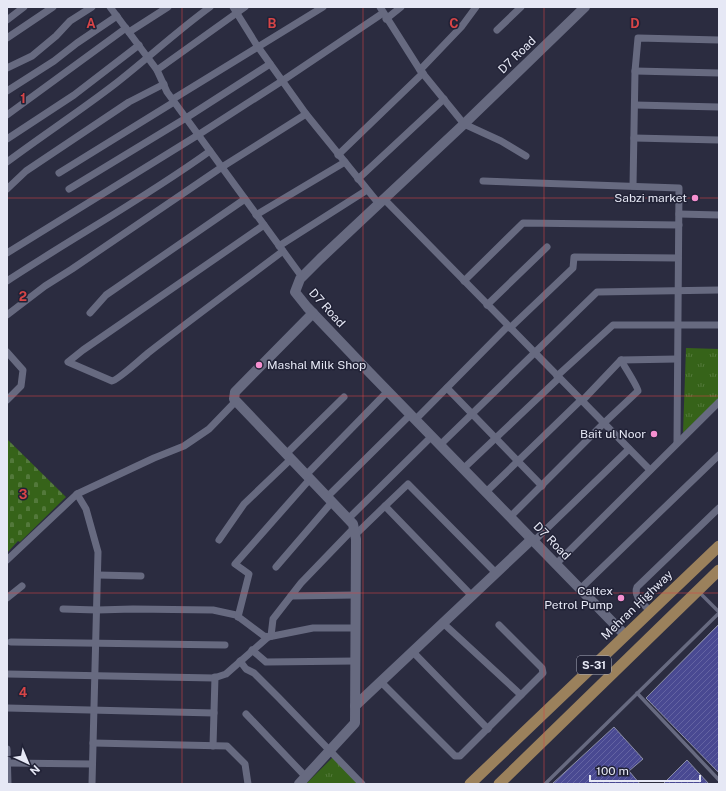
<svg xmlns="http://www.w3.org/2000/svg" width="726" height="791" viewBox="0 0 726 791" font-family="'Public Sans',sans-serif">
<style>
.cemetery{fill:url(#cemetery-stones)}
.park{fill:url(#park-tufts)}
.building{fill:url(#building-hatch);stroke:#8b8ea6}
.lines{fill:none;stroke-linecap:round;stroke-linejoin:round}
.lane{stroke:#676a80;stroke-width:3.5}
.street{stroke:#676a80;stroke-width:7}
.secondary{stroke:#676a80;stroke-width:10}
.primary{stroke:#9b815c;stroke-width:11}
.grid{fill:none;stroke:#d84547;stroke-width:1;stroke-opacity:0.55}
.poi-dot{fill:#f690d0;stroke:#212236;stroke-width:1.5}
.labels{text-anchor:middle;stroke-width:3;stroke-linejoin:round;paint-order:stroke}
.shield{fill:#212236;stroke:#abadbc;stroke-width:1}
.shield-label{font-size:11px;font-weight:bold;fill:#e6e8f5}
.street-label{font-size:12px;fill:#e6e8f5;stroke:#212236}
.poi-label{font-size:12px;fill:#e6e8f5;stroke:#212236;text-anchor:end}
.grid-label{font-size:13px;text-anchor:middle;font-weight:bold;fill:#d84547;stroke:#212236;stroke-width:3;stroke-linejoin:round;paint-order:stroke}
</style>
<defs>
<pattern id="cemetery-stones" width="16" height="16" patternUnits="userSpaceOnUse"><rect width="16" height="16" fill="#366319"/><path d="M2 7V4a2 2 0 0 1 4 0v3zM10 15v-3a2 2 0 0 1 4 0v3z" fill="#53793b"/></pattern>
<pattern id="park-tufts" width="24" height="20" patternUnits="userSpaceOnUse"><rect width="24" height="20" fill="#366319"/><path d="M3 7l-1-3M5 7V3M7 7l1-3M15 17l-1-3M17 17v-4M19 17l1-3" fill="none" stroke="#53793b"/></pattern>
<pattern id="building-hatch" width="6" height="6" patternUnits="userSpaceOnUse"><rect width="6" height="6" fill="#494992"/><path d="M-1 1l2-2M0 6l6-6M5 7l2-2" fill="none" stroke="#6363a2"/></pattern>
</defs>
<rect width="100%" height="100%" fill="#2b2c40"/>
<polygon class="cemetery" points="7,439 66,497 20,542 18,541 7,553"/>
<g class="park">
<polygon points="686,348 719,349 719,398 683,433"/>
<polygon points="333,757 360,784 306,784"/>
</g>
<g class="building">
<polygon points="719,624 719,773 646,698"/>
<polygon points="614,727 643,759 629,771 640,784 552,784"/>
<polygon points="687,760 709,784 663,784"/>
</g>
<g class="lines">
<g class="lane">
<polyline points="698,591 719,612"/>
<polyline points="637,693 719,780"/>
<polyline points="545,784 719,613"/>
</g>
<g class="street">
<polyline points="110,7 157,70 167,92 302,277"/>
<polyline points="233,7 256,44 306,114 379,204"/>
<polyline points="380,7 420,70 464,124 501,141 526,156"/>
<polyline points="386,19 401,7"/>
<polyline points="7,20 24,7"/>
<polyline points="497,30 521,7"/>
<polyline points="129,32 168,7"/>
<polyline points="7,38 53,7"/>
<polyline points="7,68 32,56 56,36 70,21 92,7"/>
<polyline points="157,70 245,7"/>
<polyline points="420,70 462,26 476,7"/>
<polyline points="635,71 719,73"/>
<polyline points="7,91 54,61 77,43 117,16"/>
<polyline points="173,99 323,7"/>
<polyline points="635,105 719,107"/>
<polyline points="7,115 126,28"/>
<polyline points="634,138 719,140"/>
<polyline points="7,139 74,95 139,45"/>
<polyline points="338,155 423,73"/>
<path d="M 7,162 C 43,135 80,111 115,84 C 147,59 177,31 210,7"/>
<polyline points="59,173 174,102"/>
<polyline points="358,179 444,99"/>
<polyline points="483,181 679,188 677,443"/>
<polyline points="633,186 635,71 638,38 719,40"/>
<polyline points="7,189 26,171 129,102 164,84"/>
<polyline points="69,189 186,118 270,64"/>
<polyline points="384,199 650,470"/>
<polyline points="679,214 719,215"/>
<polyline points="256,215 345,162"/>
<path d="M 264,225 L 83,350 L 68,362 L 112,381 C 117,381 142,358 148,353 C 193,318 238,285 283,251"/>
<polyline points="279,246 367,190"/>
<polyline points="7,253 198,135 282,81 383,13"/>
<path d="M 7,281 C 74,237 145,198 210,151"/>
<polyline points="464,281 523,223 679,225"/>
<polyline points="487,305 547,247"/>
<polyline points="90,313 106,295 245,199"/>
<polyline points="7,315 45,286 72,269 222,167 306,114"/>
<polyline points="510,328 573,268 574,257 678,258"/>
<polyline points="7,352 23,370 21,386 7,400"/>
<polyline points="557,376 613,325 719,325"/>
<polyline points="447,388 542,486"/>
<polyline points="582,401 621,360 677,359"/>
<polyline points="415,420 508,326"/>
<polyline points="440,445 597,292 719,290"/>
<polyline points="286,454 344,397"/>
<polyline points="463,469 559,378"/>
<polyline points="306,475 388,391"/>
<polyline points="486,492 581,400"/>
<polyline points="77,494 86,509 98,552 92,784"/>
<polyline points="327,497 410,415"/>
<polyline points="385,506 408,484 496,573"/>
<path d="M 510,517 L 604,423 L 638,391 C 638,387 624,366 621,360"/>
<polyline points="348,519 431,437"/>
<polyline points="355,535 385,506 472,596"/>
<polyline points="219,540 244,504 291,459"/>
<polyline points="534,541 629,449"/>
<polyline points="7,560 77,494 154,458 184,446 209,429 236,401"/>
<polyline points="556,564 719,402"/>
<polyline points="276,567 332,502"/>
<polyline points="98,575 141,576"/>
<polyline points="580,589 719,455"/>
<polyline points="291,596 355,595"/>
<polyline points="7,598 22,586"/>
<polyline points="63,609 97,610 133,609 213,610 236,615 264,636 268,637 313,628 355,628"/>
<path d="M 650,611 C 644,604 633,597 637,587 L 719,508"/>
<polyline points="238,617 249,574 235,564 310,479"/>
<polyline points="443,623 521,695"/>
<polyline points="271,636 273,619 301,583 354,528"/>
<polyline points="11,642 225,645"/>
<polyline points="252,650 266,662 355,661"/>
<polyline points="413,652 488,729"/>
<polyline points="240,661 246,669 254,673 279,698 362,784"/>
<polyline points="7,674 214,678 226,674 268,637"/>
<polyline points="381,682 455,756 460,756 543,673 542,668 499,625"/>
<polyline points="7,708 214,713"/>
<polyline points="246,714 306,777"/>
<polyline points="93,743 227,746 245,764 248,784"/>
<polyline points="213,746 215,677"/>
<polyline points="7,749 8,784"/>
<polyline points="7,763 92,764"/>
</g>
<g class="secondary">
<polyline points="585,7 464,124 320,259 300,279 295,292 307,307 369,372 625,635"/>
<polyline points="355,706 532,539"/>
<polyline points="299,784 355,723 356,539 353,524 234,399 235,392 313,313"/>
</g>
<g class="primary">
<polyline points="470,784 719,546"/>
<polyline points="499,784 719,570"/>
</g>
</g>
<path class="grid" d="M 182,7 L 182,784M 363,7 L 363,784M 544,7 L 544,784M 7,198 L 719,198M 7,396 L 719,396M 7,593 L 719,593"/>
<g class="poi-dot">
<circle cx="695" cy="198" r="4"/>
<circle cx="259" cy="365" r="4"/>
<circle cx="654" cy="434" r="4"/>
<circle cx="621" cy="598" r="4"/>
</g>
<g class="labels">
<rect class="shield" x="577" y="656" width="34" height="18" rx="3"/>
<g class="shield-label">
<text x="594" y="669">S-31</text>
</g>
<g class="street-label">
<text transform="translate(517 55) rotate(-44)" y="4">D7 Road</text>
<text transform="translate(327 308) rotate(48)" y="4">D7 Road</text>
<text transform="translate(552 541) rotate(46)" y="4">D7 Road</text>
<text transform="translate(637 605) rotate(-44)" y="4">Mehran Highway</text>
</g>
<g class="poi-label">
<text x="687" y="202">Sabzi market</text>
<text x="267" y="369" text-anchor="start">Mashal Milk Shop</text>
<text x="646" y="438">Bait ul Noor</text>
<text x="613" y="595">Caltex<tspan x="613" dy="14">Petrol Pump</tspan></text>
</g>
</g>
<g class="grid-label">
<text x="91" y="28">A</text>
<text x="272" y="28">B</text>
<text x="454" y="28">C</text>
<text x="635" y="28">D</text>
<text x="23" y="103">1</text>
<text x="23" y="301">2</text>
<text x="23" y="499">3</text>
<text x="23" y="697">4</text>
</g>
<rect width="726" height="791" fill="none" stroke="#e6e8f5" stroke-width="16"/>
<g transform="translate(28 763) rotate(136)" stroke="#212236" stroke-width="3" paint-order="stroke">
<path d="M0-3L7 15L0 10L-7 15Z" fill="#e6e8f5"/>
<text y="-6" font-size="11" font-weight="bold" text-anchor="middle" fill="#e6e8f5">N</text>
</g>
<path d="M590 775v6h110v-6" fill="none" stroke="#e6e8f5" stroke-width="2"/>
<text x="596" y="775" font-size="12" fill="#e6e8f5" stroke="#212236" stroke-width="3" paint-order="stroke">100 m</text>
</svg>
